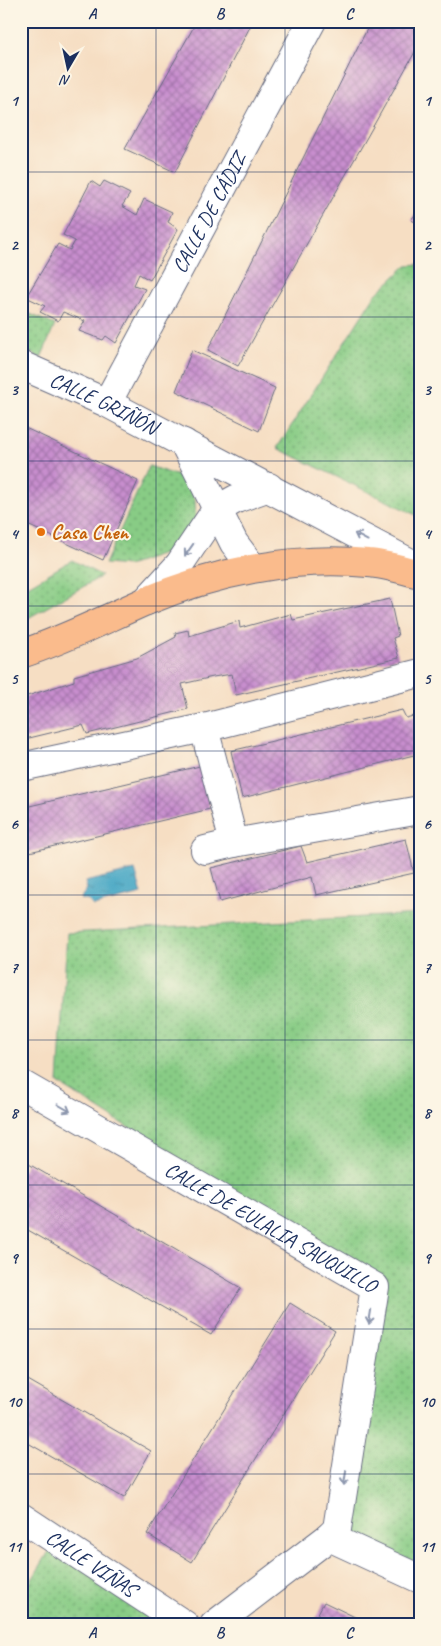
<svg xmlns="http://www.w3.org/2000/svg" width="441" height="1646" viewBox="0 0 441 1646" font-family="Caveat,sans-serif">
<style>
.green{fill:url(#green-dots);stroke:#527e72}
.water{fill:url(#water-ripples);stroke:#306b92}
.building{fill:url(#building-cross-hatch)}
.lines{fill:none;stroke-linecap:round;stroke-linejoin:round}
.minor-casing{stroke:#686c81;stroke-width:30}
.major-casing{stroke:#686c81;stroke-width:30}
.minor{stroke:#fff;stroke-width:28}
.major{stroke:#fabb8c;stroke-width:28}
.oneway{stroke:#8d97ae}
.grid{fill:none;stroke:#1b2f5e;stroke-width:1;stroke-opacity:0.55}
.food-dot{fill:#e8710a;stroke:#fcf5e5;stroke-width:2}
.labels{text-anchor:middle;stroke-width:4;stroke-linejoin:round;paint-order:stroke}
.street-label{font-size:21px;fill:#1b2f5e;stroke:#fcf5e5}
.food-label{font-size:21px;font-weight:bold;fill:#c56008;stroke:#fcf5e5;text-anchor:start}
.neatline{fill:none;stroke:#1b2f5e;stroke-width:2}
.grid-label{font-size:16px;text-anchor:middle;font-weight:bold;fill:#1b2f5e}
</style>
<defs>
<pattern id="green-dots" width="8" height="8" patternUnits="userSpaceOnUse" patternTransform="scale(1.25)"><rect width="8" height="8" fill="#88cc85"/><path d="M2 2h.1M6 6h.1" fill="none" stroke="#6ea670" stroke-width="1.8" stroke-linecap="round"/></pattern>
<pattern id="water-ripples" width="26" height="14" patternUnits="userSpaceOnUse" patternTransform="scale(1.25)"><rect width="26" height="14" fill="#46a7c5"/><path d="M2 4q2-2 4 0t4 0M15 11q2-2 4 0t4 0" fill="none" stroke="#3a88a3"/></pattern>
<pattern id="building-cross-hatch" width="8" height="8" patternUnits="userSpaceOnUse" patternTransform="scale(1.25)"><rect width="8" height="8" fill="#c88ece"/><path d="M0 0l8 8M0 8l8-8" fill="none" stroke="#a274aa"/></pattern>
</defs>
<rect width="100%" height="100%" fill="#fcf5e5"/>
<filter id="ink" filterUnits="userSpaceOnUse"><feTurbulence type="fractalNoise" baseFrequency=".02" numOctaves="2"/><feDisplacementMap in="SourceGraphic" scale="10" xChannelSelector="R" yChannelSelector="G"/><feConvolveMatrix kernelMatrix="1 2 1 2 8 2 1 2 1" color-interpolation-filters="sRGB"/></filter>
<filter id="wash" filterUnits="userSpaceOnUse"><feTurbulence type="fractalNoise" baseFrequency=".0096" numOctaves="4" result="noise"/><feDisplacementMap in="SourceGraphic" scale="20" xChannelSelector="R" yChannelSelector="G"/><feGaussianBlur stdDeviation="1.12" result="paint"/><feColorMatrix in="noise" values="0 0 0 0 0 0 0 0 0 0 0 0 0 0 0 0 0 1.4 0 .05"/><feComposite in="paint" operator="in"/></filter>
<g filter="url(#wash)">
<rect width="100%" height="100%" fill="#f6dec3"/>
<g class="green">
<polygon points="420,264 420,517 277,448 375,295 407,265"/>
<polygon points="21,310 55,325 41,358 21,349"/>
<polygon points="149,466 184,478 195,500 196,521 175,550 128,566 105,564"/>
<polygon points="72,560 102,576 21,622 21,590"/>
<polygon points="420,914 420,1565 345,1536 386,1291 58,1083 67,933"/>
<polygon points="51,1548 178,1625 21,1625 21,1598"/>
</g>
<polygon class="water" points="135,870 142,894 93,906 89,901 80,899 87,889 85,882"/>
<g id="blocks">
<g class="building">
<polygon points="197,21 253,21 175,172 125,149"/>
<polygon points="371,21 405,21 420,28 420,43 238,366 208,350"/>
<polygon points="91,181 100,187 104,181 130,194 122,206 137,215 144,199 172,212 168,222 178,229 150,280 139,274 134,285 145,289 116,343 106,336 103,340 79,331 85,321 63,312 58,321 40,312 45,306 26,297 58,244 70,250 75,241 63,235"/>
<polygon points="420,208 420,224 411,220"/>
<polygon points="192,350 275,388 259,431 176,391"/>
<polygon points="21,426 138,481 103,560 21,522"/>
<polygon points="390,599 398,636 393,638 399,658 236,695 232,674 213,677 182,684 188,709 87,734 83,725 21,740 21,698 74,681 74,676 137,658 176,637 175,633 188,630 189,636 239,621 240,628 291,614 293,620"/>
<polygon points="402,710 406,718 420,714 420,762 416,763 414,755 242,798 231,751"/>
<polygon points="200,766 210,809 21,854 21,808"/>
<polygon points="406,839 414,873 316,895 312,877 220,902 211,868 301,846 307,862"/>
<polygon points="27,1163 241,1288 211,1335 21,1226 21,1170 23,1171"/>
<polygon points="290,1303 335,1331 192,1562 147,1534"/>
<polygon points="21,1376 151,1451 124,1498 21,1439"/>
<polygon points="324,1602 359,1619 356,1625 312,1625"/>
</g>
</g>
</g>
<g filter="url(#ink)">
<use href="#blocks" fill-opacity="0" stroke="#686c81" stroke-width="1"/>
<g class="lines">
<defs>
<g id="minor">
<path id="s1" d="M 21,365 L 107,403 L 420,568"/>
<path id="s2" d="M 107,403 L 312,21"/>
<polyline points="184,443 234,543 253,568"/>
<polyline points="146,601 179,565 216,510 236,499 269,487"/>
<polyline points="204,728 234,843"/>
<polyline points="21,767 204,728 420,673"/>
<polyline points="205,850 234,843 420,810"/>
<path id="s3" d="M 21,1084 L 375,1287 L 337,1529 L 329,1537"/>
<path id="s4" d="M 21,1517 L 185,1625"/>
<polyline points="214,1625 329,1537 420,1579"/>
</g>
<path id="major" d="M 21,654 C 64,640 103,620 144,602 C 214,572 292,556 368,563 C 385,564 403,570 420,574"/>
</defs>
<use href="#minor" class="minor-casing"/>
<use href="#major" class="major-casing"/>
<use href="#minor" class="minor"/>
<use href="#major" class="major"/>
</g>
<defs><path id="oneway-shaft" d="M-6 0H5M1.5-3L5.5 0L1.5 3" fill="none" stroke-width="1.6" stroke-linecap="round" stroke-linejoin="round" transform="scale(1.25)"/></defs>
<g class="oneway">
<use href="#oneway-shaft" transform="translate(361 537) rotate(-152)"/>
<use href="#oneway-shaft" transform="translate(189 550) rotate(125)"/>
<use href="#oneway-shaft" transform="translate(64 1108) rotate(30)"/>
<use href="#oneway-shaft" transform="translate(370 1317) rotate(99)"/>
<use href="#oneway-shaft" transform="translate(345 1478) rotate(99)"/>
</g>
</g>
<path class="grid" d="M 156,21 L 156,1625M 285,21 L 285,1625M 21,172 L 420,172M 21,317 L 420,317M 21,461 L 420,461M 21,606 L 420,606M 21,751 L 420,751M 21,895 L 420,895M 21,1040 L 420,1040M 21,1185 L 420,1185M 21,1329 L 420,1329M 21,1474 L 420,1474"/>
<circle class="food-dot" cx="41" cy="532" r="5"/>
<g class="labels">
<g class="street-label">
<text dy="7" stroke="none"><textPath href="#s2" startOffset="216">CALLE DE CÁDIZ</textPath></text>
<text dy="7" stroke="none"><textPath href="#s1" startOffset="91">CALLE GRIÑÓN</textPath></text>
<text dy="7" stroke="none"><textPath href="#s3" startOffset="288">CALLE DE EULALIA SAUQUILLO</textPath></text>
<text dy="7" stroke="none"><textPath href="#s4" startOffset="84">CALLE VIÑAS</textPath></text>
</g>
<g class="food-label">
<text x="51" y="539">Casa Chen</text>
</g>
</g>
<rect width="441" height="1646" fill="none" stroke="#fcf5e5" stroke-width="55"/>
<g transform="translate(68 68) rotate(189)" stroke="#fcf5e5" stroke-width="4" paint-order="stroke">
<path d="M0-4L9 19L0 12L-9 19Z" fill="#1b2f5e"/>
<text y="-8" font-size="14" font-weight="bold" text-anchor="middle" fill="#1b2f5e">N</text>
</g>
<rect x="28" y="28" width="386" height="1590" class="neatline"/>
<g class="grid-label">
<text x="92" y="19">A</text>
<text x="220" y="19">B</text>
<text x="349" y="19">C</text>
<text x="14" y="106">1</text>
<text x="427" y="106">1</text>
<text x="14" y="250">2</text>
<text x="427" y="250">2</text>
<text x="14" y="395">3</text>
<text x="427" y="395">3</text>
<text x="14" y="539">4</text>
<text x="427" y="539">4</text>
<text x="14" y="684">5</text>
<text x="427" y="684">5</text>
<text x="14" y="829">6</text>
<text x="427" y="829">6</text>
<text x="14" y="973">7</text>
<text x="427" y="973">7</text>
<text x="14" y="1118">8</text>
<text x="427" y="1118">8</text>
<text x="14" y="1263">9</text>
<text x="427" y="1263">9</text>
<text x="14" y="1407">10</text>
<text x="427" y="1407">10</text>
<text x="14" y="1552">11</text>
<text x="427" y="1552">11</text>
<text x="92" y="1638">A</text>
<text x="220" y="1638">B</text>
<text x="349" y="1638">C</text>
</g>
</svg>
